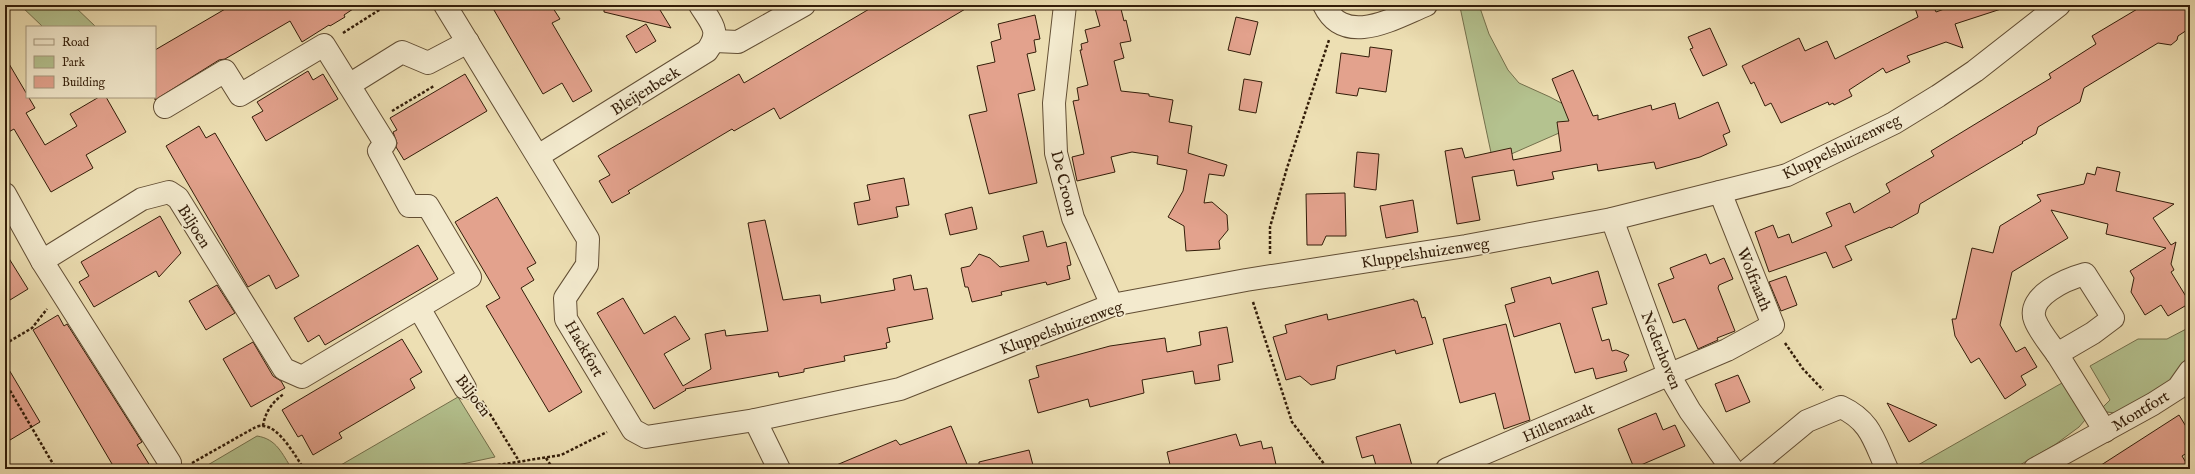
<svg xmlns="http://www.w3.org/2000/svg" width="2195" height="474" viewBox="0 0 2195 474" font-family="'IM FELL English',serif">
<style>
.green{fill:#b4c28f;stroke:#74704c}
.building{fill:#e3a28d;stroke:#331d09}
.lines{fill:none;stroke-linecap:round;stroke-linejoin:round}
.street-casing{stroke:#624e34;stroke-width:24}
.path{stroke:#331d09;stroke-width:2.5;stroke-dasharray:3 2;stroke-linecap:butt}
.street{stroke:#f3eace;stroke-width:22}
.labels{text-anchor:middle;stroke-width:3.5;stroke-linejoin:round;paint-order:stroke}
.street-label{font-size:16px;fill:#331d09;stroke:#f3eace}
</style>
<rect width="100%" height="100%" fill="#eddfb3"/>
<filter id="stains"><feTurbulence type="fractalNoise" baseFrequency=".005" numOctaves="4"/><feColorMatrix values="0 0 0 0 .2 0 0 0 0 .09 0 0 0 0 .02 0 0 0 .5 -.17"/></filter>
<radialGradient id="worn" r=".72"><stop offset=".6" stop-color="#630" stop-opacity="0"/><stop offset="1" stop-color="#630" stop-opacity=".3"/></radialGradient>
<g class="green">
<polygon points="20,5 73,5 96,27 43,27"/>
<polygon points="1465,5 1479,5 1489,34 1508,70 1519,83 1550,97 1591,119 1493,162 1460,7"/>
<polygon points="2190,327 2190,350 2175,381 2123,414 2099,411 2110,400 2090,366 2138,339 2167,339"/>
<polygon points="2069,379 2086,412 2085,420 2079,427 2056,444 2013,469 1911,469"/>
<polygon points="458,397 495,457 439,469 334,469"/>
<path d="M 257,436 C 277,439 282,454 292,469 L 201,469 Z"/>
</g>
<g class="building">
<polygon points="232,5 359,5 344,15 345,17 330,26 329,25 302,42 290,21 225,59 219,60 155,100 155,50"/>
<polygon points="491,5 551,5 560,19 552,23 592,91 573,102 562,83 543,94"/>
<polygon points="604,5 657,5 671,28 604,12"/>
<polygon points="876,5 972,5 780,119 774,108 734,131 732,129 628,191 630,193 612,203 599,181 610,175 598,156 739,74 744,83"/>
<polygon points="1094,5 1120,5 1124,21 1126,20 1131,41 1120,43 1124,58 1114,61 1121,91 1149,94 1149,96 1173,100 1169,122 1192,126 1188,153 1227,165 1224,176 1209,174 1204,203 1212,202 1227,215 1228,230 1219,241 1220,249 1186,251 1184,226 1168,217 1183,191 1187,170 1157,164 1158,156 1132,152 1111,157 1115,172 1077,181 1072,157 1084,154 1073,101 1079,100 1077,88 1088,85 1080,50 1082,50 1081,44 1088,42 1085,30 1100,26"/>
<polygon points="1914,5 1933,5 1936,12 1955,5 2000,5 2001,9 1955,24 1963,48 1946,42 1907,56 1910,62 1886,73 1883,68 1849,90 1852,96 1834,105 1833,103 1829,105 1828,102 1781,123 1771,103 1765,106 1754,82 1751,84 1742,66 1799,38 1805,51 1827,41 1835,59 1918,17"/>
<polygon points="2144,5 2190,5 2190,28 2178,36 2177,40 2171,45 2158,43 2084,88 2080,102 2038,127 2036,134 2022,142 2023,143 1920,204 1918,213 1891,228 1890,227 1845,246 1852,260 1833,268 1826,252 1769,272 1755,232 1773,225 1778,238 1789,234 1792,243 1832,226 1826,213 1850,203 1854,213 1890,192 1886,184 1934,156 1931,151 2051,78 2049,74 2096,44 2092,36"/>
<polygon points="1035,15 1040,39 1034,40 1036,52 1027,54 1035,90 1018,94 1037,183 989,194 969,115 987,111 977,66 995,62 991,42 1001,39 998,24"/>
<polygon points="1236,17 1258,22 1250,55 1228,50"/>
<polygon points="646,24 656,41 636,53 626,36"/>
<polygon points="1710,28 1727,65 1703,76 1690,49 1693,48 1688,37"/>
<polygon points="1370,47 1392,50 1386,92 1359,88 1357,96 1336,93 1341,53 1369,57"/>
<polygon points="5,57 35,108 26,113 45,145 77,126 70,114 99,97 106,97 126,132 86,155 93,168 51,192 14,129 5,134"/>
<polygon points="1573,70 1593,116 1598,115 1598,120 1651,105 1652,110 1675,103 1679,119 1718,102 1730,132 1723,135 1727,145 1700,157 1656,169 1654,162 1598,171 1597,164 1552,172 1554,179 1517,186 1514,170 1472,177 1480,220 1457,224 1445,151 1462,148 1465,158 1511,148 1513,160 1561,151 1557,122 1569,121 1552,79"/>
<polygon points="308,71 313,80 323,74 338,99 266,141 252,117 263,111 257,102"/>
<polygon points="465,74 487,111 404,160 396,147 397,143 393,132 397,130 390,118"/>
<polygon points="1244,79 1262,82 1256,113 1239,110"/>
<polygon points="199,126 206,138 215,133 299,276 276,289 269,275 248,287 166,146"/>
<polygon points="1357,152 1379,154 1376,190 1354,187"/>
<polygon points="2097,167 2120,172 2116,191 2174,204 2153,218 2171,245 2176,242 2171,264 2174,270 2171,272 2190,303 2168,316 2161,305 2145,315 2131,292 2134,278 2130,271 2166,248 2106,234 2108,224 2051,210 2068,238 2012,272 2000,325 2016,352 2025,347 2037,367 2021,376 2026,385 2005,399 1979,358 1971,363 1955,336 1952,319 1956,319 1972,248 1993,253 2000,226 2041,201 2037,195 2084,184 2087,173 2095,175"/>
<polygon points="904,178 909,205 896,207 898,217 858,225 854,203 870,200 867,185"/>
<polygon points="1345,193 1346,236 1326,236 1322,245 1307,245 1306,194"/>
<polygon points="497,197 536,263 527,268 534,280 521,288 582,392 549,412 486,306 500,298 455,222"/>
<polygon points="1413,200 1418,232 1386,238 1380,206"/>
<polygon points="972,207 977,229 950,235 945,214"/>
<polygon points="160,216 181,253 159,277 156,271 94,307 79,282 89,276 81,262"/>
<polygon points="765,220 783,300 820,295 821,303 895,290 893,279 911,275 914,290 927,288 933,319 887,328 890,342 886,343 887,348 844,356 845,361 804,369 804,372 779,377 778,372 685,389 686,390 654,409 597,313 623,298 644,334 675,316 690,339 664,354 683,386 711,369 705,334 725,330 726,336 768,331 748,223"/>
<polygon points="1043,231 1047,247 1066,242 1071,265 1067,266 1070,279 1047,285 1046,282 1001,292 1002,295 972,302 968,287 965,287 961,268 970,266 979,254 990,258 1000,267 1029,261 1023,236"/>
<polygon points="418,245 438,279 325,345 319,335 308,342 294,318"/>
<polygon points="5,252 28,289 5,303"/>
<polygon points="1706,254 1710,264 1724,258 1733,279 1719,285 1718,288 1735,331 1717,338 1718,340 1698,349 1685,319 1673,323 1658,284 1674,278 1670,268"/>
<polygon points="1598,271 1607,304 1592,308 1602,341 1609,339 1612,351 1616,350 1629,355 1624,362 1627,371 1596,379 1593,368 1575,373 1560,323 1514,337 1505,305 1515,302 1511,288 1550,277 1552,284"/>
<polygon points="1786,276 1797,305 1781,311 1769,282"/>
<polygon points="217,285 235,313 206,330 189,301"/>
<polygon points="1414,299 1414,301 1417,301 1422,318 1425,317 1433,344 1396,354 1395,350 1337,366 1335,379 1311,385 1300,376 1286,380 1273,337 1287,333 1285,325 1327,314 1328,320"/>
<polygon points="58,315 64,326 67,324 142,442 137,445 152,469 115,469 33,330"/>
<polygon points="1506,324 1530,420 1504,429 1495,393 1460,403 1443,339"/>
<polygon points="1227,327 1233,362 1218,365 1220,380 1195,384 1193,371 1142,380 1144,393 1090,407 1088,399 1038,413 1029,380 1039,377 1036,366 1110,346 1165,338 1167,352 1201,345 1199,332"/>
<polygon points="402,339 422,372 410,379 415,388 339,433 342,438 313,455 302,435 298,437 282,410"/>
<polygon points="253,342 273,376 281,381 285,388 251,407 223,359"/>
<polygon points="5,363 40,422 5,443"/>
<polygon points="1738,375 1750,402 1726,412 1715,384"/>
<polygon points="1887,403 1937,425 1909,442"/>
<polygon points="1656,413 1663,430 1675,425 1685,446 1634,468 1618,429"/>
<polygon points="2179,415 2190,433 2190,451 2182,456 2190,469 2095,469"/>
<polygon points="1400,424 1413,469 1377,469 1373,455 1362,458 1356,437"/>
<polygon points="951,426 969,469 827,469 896,440 900,445"/>
<polygon points="1236,434 1240,446 1261,441 1263,449 1272,447 1277,469 1171,469 1167,452"/>
<polygon points="1029,450 1034,469 979,469 979,462"/>
</g>
<g class="lines">
<defs>
<g id="street">
<polyline points="445,5 588,239 587,265 565,298 566,319 633,430 646,437 755,420 900,389 1112,305 1246,280 1466,246 1612,219 1787,175 1894,123 1938,96 1975,71 2059,5"/>
<polyline points="1065,5 1054,103 1056,153 1073,218 1112,305"/>
<path d="M 1324,5 C 1345,48 1394,18 1426,5"/>
<polyline points="715,41 738,42 804,5"/>
<polyline points="349,85 402,52 428,63 468,42"/>
<path d="M 538,156 L 707,51 C 722,31 711,23 700,5"/>
<polyline points="5,194 42,261 170,463"/>
<polyline points="1612,219 1669,375 1690,411 1732,469"/>
<polyline points="42,261 142,199 169,192 178,198 284,369 302,377 470,277 428,206 409,206 379,151 385,143 324,45 240,95 225,71 165,107"/>
<path d="M 2085,274 L 2113,318 L 2093,333 L 2057,354 C 2050,344 2039,331 2035,320 C 2026,296 2067,279 2085,274 Z"/>
<polyline points="419,308 465,388"/>
<polyline points="2057,354 2105,431"/>
<polyline points="755,420 779,469"/>
<polyline points="1447,469 1727,350 1773,325 1720,192"/>
<path d="M 1749,469 L 1807,421 L 1841,407 C 1871,421 1874,441 1887,469"/>
<polyline points="2035,469 2153,404 2178,388 2190,371"/>
</g>
</defs>
<use href="#street" class="street-casing"/>
<g class="path">
<polyline points="343,33 387,5"/>
<polyline points="392,111 434,86"/>
<polyline points="1270,254 1270,227 1287,168 1329,40"/>
<polyline points="1253,302 1292,422 1328,469"/>
<polyline points="1785,343 1803,369 1823,390"/>
<polyline points="5,344 32,328 47,309"/>
<polyline points="5,382 56,469"/>
<polyline points="482,401 519,461"/>
<path d="M 263,426 C 265,412 273,401 284,394"/>
<polyline points="546,458 553,469"/>
<path d="M 192,463 L 254,428 C 256,427 260,425 263,426 C 279,426 296,457 304,469"/>
<polyline points="473,469 561,455 607,432"/>
</g>
<use href="#street" class="street"/>
</g>
<g class="labels">
<g class="street-label">
<text transform="translate(645 90) rotate(-32)" y="6">Bleijenbeek</text>
<text transform="translate(1841 146) rotate(-26)" y="6">Kluppelshuizenweg</text>
<text transform="translate(1065 183) rotate(76)" y="6">De Croon</text>
<text transform="translate(195 226) rotate(58)" y="6">Biljoen</text>
<text transform="translate(1425 252) rotate(-9)" y="6">Kluppelshuizenweg</text>
<text transform="translate(1755 279) rotate(68)" y="6">Wolfraath</text>
<text transform="translate(1061 327) rotate(-20)" y="6">Kluppelshuizenweg</text>
<text transform="translate(585 348) rotate(60)" y="6">Hackfort</text>
<text transform="translate(1662 350) rotate(68)" y="6">Nederhoven</text>
<text transform="translate(474 395) rotate(53)" y="6">Biljoen</text>
<text transform="translate(2140 410) rotate(-31)" y="6">Montfort</text>
<text transform="translate(1558 422) rotate(-23)" y="6">Hillenraadt</text>
</g>
</g>
<rect width="2195" height="474" fill="none" stroke="#eddfb3" stroke-width="20"/>
<rect x="6" y="6" width="2183" height="462" fill="none" stroke="#331d09" stroke-width="2"/>
<rect x="10" y="10" width="2175" height="454" fill="none" stroke="#331d09"/>
<rect x="26" y="26" width="130" height="72" fill="#f3eace" stroke="#a6987f"/>
<rect x="34" y="39" width="20" height="6" fill="#f3eace" stroke="#a6987f"/>
<text x="62" y="46" font-size="12" fill="#331d09">Road</text>
<rect x="34" y="56" width="20" height="12" fill="#b4c28f" stroke="#a6987f"/>
<text x="62" y="66" font-size="12" fill="#331d09">Park</text>
<rect x="34" y="76" width="20" height="12" fill="#e3a28d" stroke="#a6987f"/>
<text x="62" y="86" font-size="12" fill="#331d09">Building</text>
<rect width="100%" height="100%" filter="url(#stains)"/>
<rect width="100%" height="100%" fill="url(#worn)"/>
</svg>
